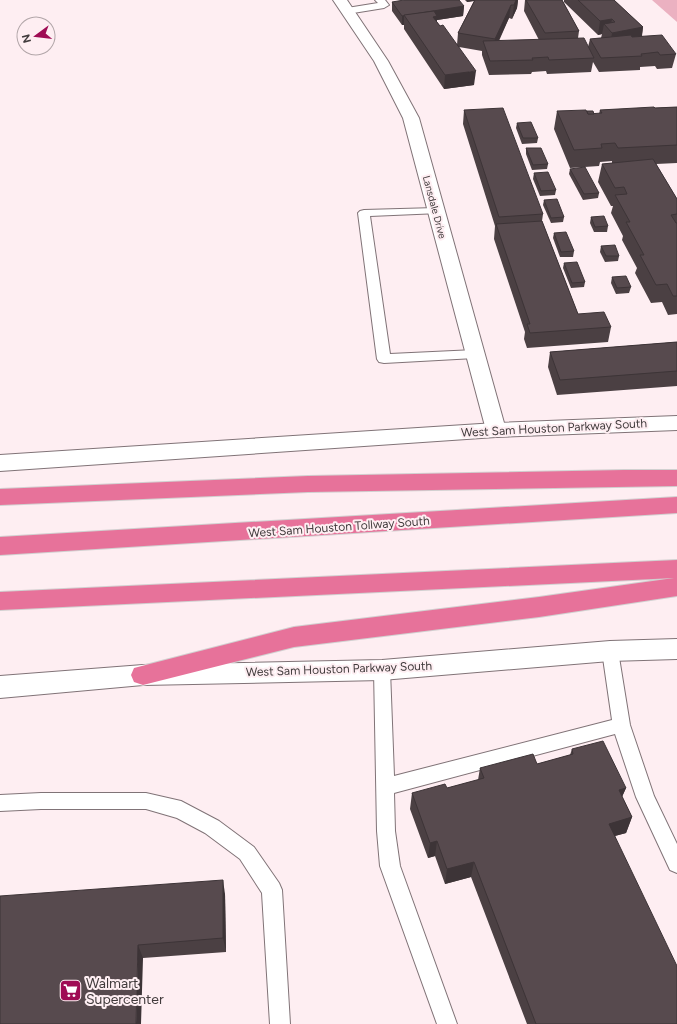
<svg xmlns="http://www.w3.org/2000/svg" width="677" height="1024" viewBox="0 0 677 1024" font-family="Figtree,sans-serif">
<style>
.green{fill:#ebb1c1}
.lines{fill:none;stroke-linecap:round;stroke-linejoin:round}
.service-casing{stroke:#807377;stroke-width:2}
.tertiary-casing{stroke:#807377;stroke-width:2}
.secondary-casing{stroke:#807377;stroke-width:2}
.motorway-casing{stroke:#d1d0d0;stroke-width:2}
.service{fill:#fff;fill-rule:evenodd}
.tertiary{fill:#fff;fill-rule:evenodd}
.secondary{fill:#fff;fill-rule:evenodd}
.motorway{fill:#e7729a;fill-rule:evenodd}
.wall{fill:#4b4043}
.shaded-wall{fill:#3d3437}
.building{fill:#574a4e;stroke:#3d3437}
.labels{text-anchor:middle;stroke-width:4;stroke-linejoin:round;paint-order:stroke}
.far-street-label{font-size:10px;fill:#413b3c;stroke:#feeef2}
.street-label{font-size:12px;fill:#413b3c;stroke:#feeef2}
.near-poi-label{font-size:14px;fill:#413b3c;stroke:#feeef2;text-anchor:start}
</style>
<rect width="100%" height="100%" fill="#feeef2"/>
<polygon class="green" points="652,0 677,0 677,22"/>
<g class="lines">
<defs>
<g id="service">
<polygon points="375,0 385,0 389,5 384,8 347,14 342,11 347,8 378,3"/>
<polygon points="436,208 440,209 442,211 440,213 370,216 390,354 475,350 480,351 482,354 480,357 475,358 384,363 379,362 377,359 358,213 360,211 364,210"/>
<polygon points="610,644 616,646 618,651 630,725 654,796 677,844 677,873 670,870 636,797 615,734 394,793 395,831 400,866 457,1024 437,1024 380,866 377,831 374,670 376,665 382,663 388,665 390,670 394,776 612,720 602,651 604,646"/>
<polygon points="41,793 146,793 181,801 219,821 254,847 279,883 282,890 290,1024 270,1024 262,893 240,859 205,833 177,818 146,809 41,809 0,811 0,795"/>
</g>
<polygon id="tertiary" points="333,0 347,0 388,61 419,118 506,430 503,435 496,437 489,435 486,430 403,118 374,61"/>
<g id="secondary">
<polygon points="677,416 677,430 496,437 0,471 0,455 496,423"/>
<polygon points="677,639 677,659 610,661 382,680 143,685 0,698 0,676 143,665 382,660 610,641"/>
</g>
<g id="motorway">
<polygon points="624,470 677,470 677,486 308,492 0,505 0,489 308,476"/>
<polygon points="677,497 677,513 0,555 0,537"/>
<polygon points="677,560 677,596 539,617 294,647 143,685 134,682 131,675 134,668 294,627 539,597 674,578 0,610 0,592"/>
</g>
</defs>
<use href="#service" class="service-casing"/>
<use href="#tertiary" class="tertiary-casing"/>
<use href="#secondary" class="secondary-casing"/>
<use href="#motorway" class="motorway-casing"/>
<use href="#service" class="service"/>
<use href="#tertiary" class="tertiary"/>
<use href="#secondary" class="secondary"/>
<use href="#motorway" class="motorway"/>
</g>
<g class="wall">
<polygon points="465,0 518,0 517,8 512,19 509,18 499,41 539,40 524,11 525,0 562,0 579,31 578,38 588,47 590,39 601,38 602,34 598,35 564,2 564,0 614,0 643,27 642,36 676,54 672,68 657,69 655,66 640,67 640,70 599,72 593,62 591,72 547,74 546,71 532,72 531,74 489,75 482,55 482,51 459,47 474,85 444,89 404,29 404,25 402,25 392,11 392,2 464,6 463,16 437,20 437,22 440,26 457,45 458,33 474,1 467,2"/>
<polygon points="677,107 677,163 656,164 677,199 677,314 668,315 662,302 651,303 635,273 637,268 622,240 623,236 611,213 613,206 611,206 598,182 602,164 612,163 612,161 600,162 599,166 570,168 554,129 557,111 587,111 594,114 599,114 600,110"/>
<polygon points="464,110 543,214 542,221 578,314 611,327 608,342 527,348 524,339 525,332 494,239 495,226 463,124"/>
<polygon points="517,123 538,138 537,143 522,144 516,128"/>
<polygon points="526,148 548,164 547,169 532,170 526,154"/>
<polygon points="570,169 599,193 598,198 583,200 569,174"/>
<polygon points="534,173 556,190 555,195 540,196 533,179"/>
<polygon points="544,200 564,217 563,222 551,223 543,205"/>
<polygon points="591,217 608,226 607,232 594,232 590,223"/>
<polygon points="554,233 574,251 573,257 560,257 553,238"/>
<polygon points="601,246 619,256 618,261 605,262 600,252"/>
<polygon points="564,263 585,282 584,287 571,288 563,268"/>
<polygon points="612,277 631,287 629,293 616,294 611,283"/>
<polygon points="677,342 677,386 557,395 548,367 550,352"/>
<polygon points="572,749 626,788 622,797 632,817 626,833 615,836 677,1024 527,1024 471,877 445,884 435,856 428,858 410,809 412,793 447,788 478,780 480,768 537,764 570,755"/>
<polygon points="225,894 226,952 143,958 0,1024"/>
</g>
<g class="shaded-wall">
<polygon points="467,0 480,0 467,2"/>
<polygon points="516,0 518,0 517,8 512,19 514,5"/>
<polygon points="511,5 509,18 493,52 495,39"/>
<polygon points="464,6 463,16 437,20 436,30 404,15"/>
<polygon points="404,15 404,25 402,25 402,16"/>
<polygon points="612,19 610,30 604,24 602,34 598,35 600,21"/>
<polygon points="643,27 641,41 610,46 612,33"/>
<polygon points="476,71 474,85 444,89 445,75"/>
<polygon points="626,788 619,803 619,790"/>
<polygon points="632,817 626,833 603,839 609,824"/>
<polygon points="437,841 435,856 428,858 430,843"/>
<polygon points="474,862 471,877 445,884 447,869"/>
<polygon points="223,880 225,894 226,952 223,938"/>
<polygon points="138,945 143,958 141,1024 136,1024"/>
</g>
<g class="building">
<polygon points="404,0 459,0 464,6 402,16 392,2"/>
<polygon points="475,0 516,0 514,5 511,5 495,39 458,33"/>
<polygon points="526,0 562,0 579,31 545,33"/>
<polygon points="578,0 614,0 643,27 612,33 604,24 615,22 612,19 600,21"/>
<polygon points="434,11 437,16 433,17 440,26 443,25 476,71 445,75 404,15"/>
<polygon points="631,35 632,37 662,35 676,54 660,55 658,52 641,54 642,56 601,58 590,39"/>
<polygon points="584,38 594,58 549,60 548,57 532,58 533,60 490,61 483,41"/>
<polygon points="654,107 655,108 677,107 677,145 618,148 615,143 601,144 602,148 574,150 557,111 586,110 588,114 602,113 600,110"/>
<polygon points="503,108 543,214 499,217 464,110"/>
<polygon points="587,111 593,111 594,114 588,114"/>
<polygon points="531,122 538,138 523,138 517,123"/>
<polygon points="526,148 541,148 548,164 533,165"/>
<polygon points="653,159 677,199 677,214 671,215 676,223 677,223 677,296 673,296 667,284 656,285 640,255 644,255 626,222 630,222 615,195 627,194 624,187 615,188 602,164"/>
<polygon points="585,167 599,193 584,194 570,169"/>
<polygon points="548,172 556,190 541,191 534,173"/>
<polygon points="557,199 564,217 551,218 544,200"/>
<polygon points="604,216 608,226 595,227 591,217"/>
<polygon points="542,221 578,314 604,312 611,327 530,333 527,324 530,324 496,224"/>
<polygon points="566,232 574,251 561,252 554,233"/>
<polygon points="615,245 619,256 606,256 601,246"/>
<polygon points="577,262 585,282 572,283 564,263"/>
<polygon points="626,276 631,287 617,288 612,277"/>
<polygon points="677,342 677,371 560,380 550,352"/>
<polygon points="603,741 626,788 619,790 632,817 609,824 677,966 677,1024 536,1024 474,862 447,869 437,841 430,843 412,793 445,784 447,788 484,778 480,768 533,754 537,764 573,754 572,749"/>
<polygon points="223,880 223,938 138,945 136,1024 0,1024 0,896"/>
</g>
<defs>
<symbol id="supermarket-square" viewBox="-11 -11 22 22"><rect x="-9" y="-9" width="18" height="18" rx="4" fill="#9f0c54" stroke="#feeef2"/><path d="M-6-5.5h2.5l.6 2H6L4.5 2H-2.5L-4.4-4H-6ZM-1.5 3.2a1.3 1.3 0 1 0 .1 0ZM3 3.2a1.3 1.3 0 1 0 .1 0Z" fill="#fff"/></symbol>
</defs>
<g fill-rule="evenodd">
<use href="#supermarket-square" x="58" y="978" width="25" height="25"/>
</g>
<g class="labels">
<g class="far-street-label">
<text transform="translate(435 207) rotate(75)" y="4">Lansdale Drive</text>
</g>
<g class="street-label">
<text transform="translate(554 428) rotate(-3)" y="4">West Sam Houston Parkway South</text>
<text transform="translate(339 527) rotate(-4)" y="4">West Sam Houston Tollway South</text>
<text transform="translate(339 669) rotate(-2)" y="4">West Sam Houston Parkway South</text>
</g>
<g class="near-poi-label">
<text x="86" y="988">Walmart<tspan x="86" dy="16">Supercenter</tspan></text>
</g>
</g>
<g transform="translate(36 36) rotate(255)"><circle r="19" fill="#feeef2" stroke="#b2a6a9"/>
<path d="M0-3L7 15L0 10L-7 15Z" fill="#9f0c54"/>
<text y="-6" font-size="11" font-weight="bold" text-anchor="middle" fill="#413b3c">N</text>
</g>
</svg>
